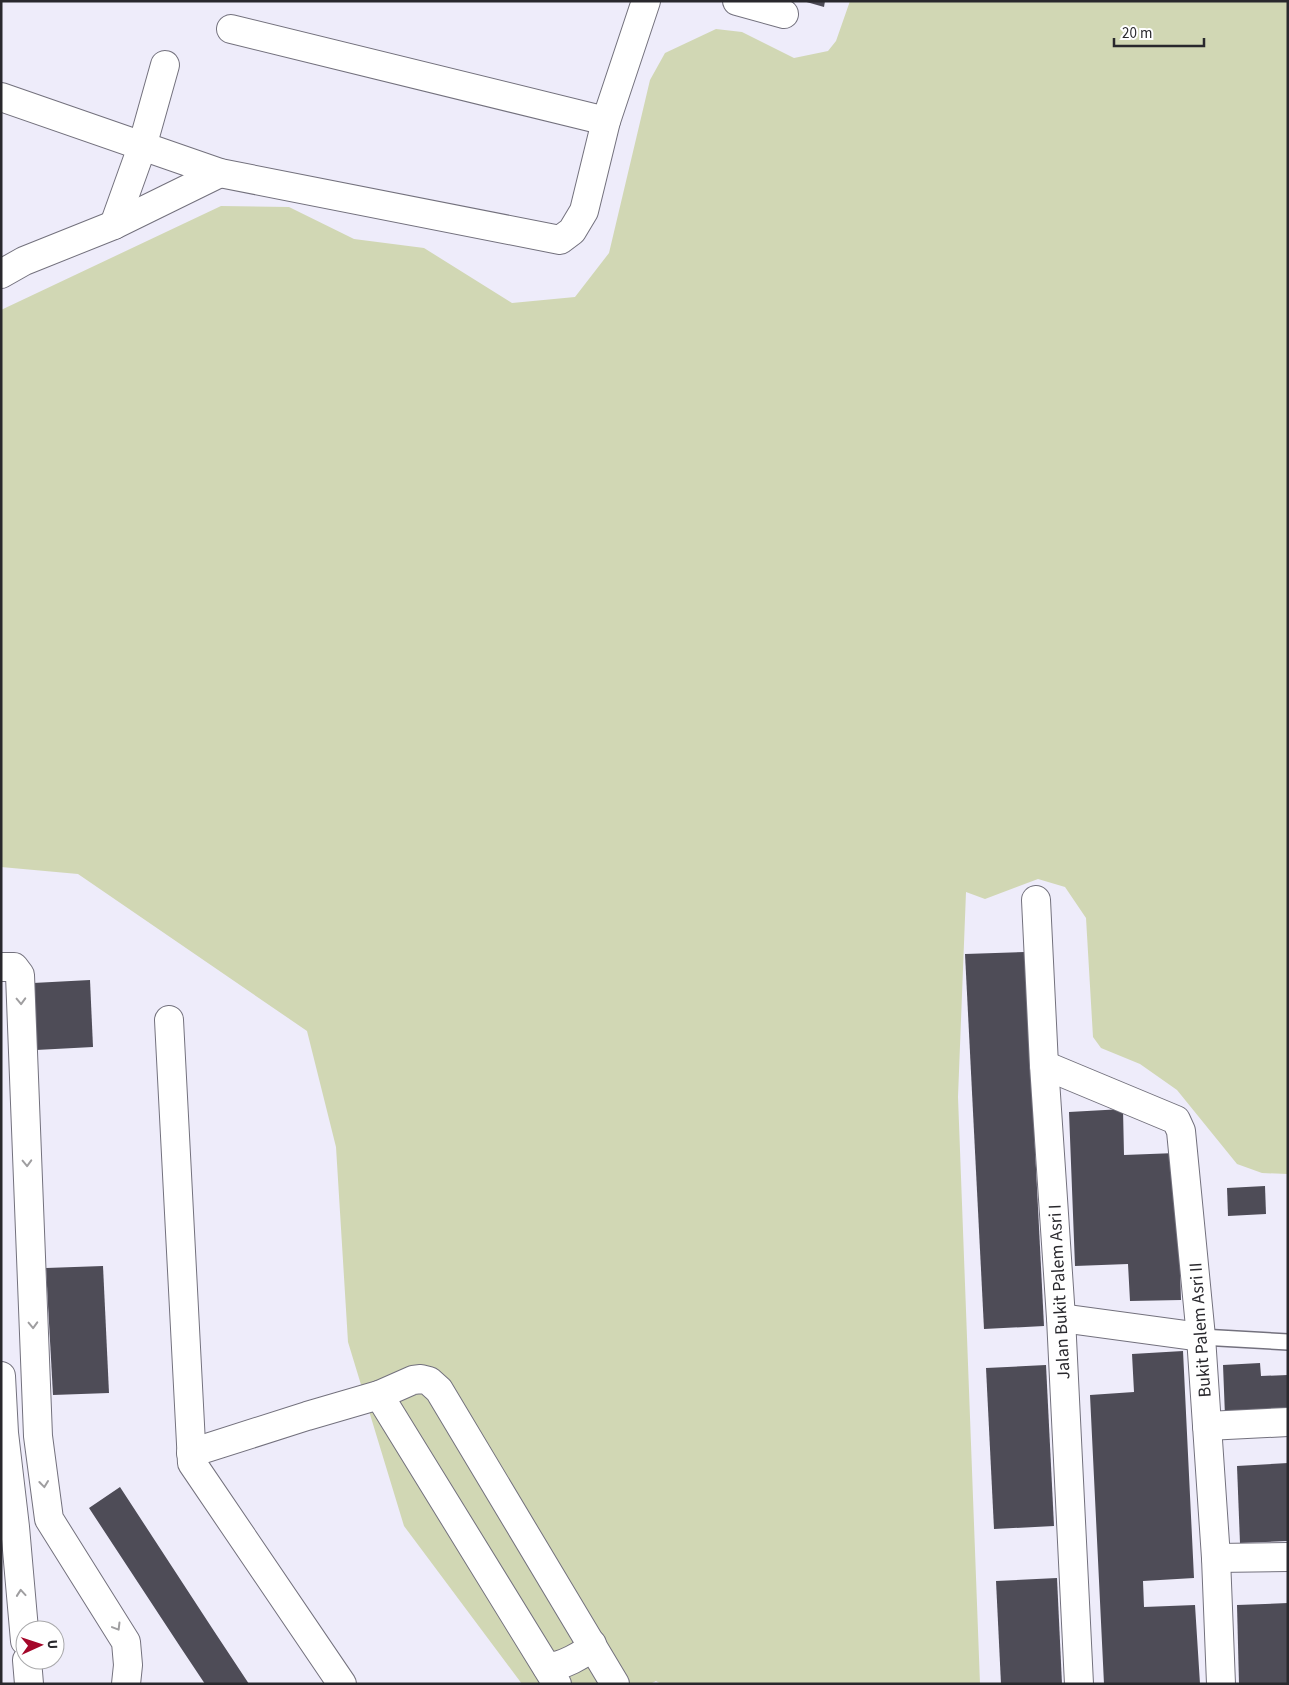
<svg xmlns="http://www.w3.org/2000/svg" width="1289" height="1685" viewBox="0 0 1289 1685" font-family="'Source Sans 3',sans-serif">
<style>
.green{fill:#d1d7b4}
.building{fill:#4e4c57}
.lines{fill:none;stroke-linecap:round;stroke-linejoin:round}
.lane-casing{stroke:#73717d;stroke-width:18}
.street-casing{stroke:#73717d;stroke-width:30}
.lane{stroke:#fff;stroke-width:15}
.street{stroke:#fff;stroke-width:28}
.oneway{stroke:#9f9ea0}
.labels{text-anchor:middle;stroke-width:5;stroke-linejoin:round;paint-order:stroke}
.street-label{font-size:18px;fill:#29282d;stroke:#fff}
</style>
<rect width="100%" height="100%" fill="#eeecfa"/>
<polygon class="green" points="850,1 1288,1 1288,1174 1262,1173 1237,1164 1177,1090 1140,1064 1101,1048 1093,1037 1086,918 1065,887 1038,879 985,899 966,892 958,1097 980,1684 661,1684 656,1681 650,1684 522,1684 404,1526 348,1342 336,1147 307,1031 78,874 1,867 1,310 221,206 289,207 354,239 424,248 512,303 575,297 609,253 650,80 665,53 716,29 742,32 794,58 828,51 836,41"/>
<g class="building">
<polygon points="803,1 825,1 824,7"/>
<polygon points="1025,952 1044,1326 984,1329 965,954"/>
<polygon points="90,980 93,1047 36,1050 33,983"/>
<polygon points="1123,1109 1124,1155 1176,1153 1181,1300 1130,1301 1128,1264 1075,1266 1069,1112"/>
<polygon points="1265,1186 1266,1214 1228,1216 1227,1188"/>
<polygon points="103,1266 109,1393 53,1395 46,1268"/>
<polygon points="1183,1351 1194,1578 1143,1581 1144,1607 1195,1605 1200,1684 1104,1684 1090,1395 1134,1392 1132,1354"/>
<polygon points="1260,1363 1261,1376 1288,1375 1288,1413 1225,1416 1223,1365"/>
<polygon points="1046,1365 1054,1526 994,1529 986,1368"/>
<polygon points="1288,1463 1288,1541 1240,1543 1237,1466"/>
<polygon points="120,1487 212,1628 249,1684 205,1684 181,1648 89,1508"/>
<polygon points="1057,1578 1062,1684 1001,1684 996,1581"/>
<polygon points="1288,1603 1288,1684 1239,1684 1237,1605"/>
</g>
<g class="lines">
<defs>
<polyline id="lane" points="1201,1337 1288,1342"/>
<g id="street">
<polyline points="737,1 784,14"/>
<polyline points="231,29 606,121"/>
<polyline points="1,97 220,173 560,240 572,231 584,211 606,121 646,1"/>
<polyline points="114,225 142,147 165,65"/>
<polyline points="1,274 24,261 114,225 220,173"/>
<polyline points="1036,900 1044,1065 1061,1318 1079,1684"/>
<polyline points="1,967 14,967 20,975 38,1436 49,1519 126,1642 128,1665 126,1684"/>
<polyline points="169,1020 192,1463 342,1684"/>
<polyline points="1044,1065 1176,1120 1181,1131 1201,1337 1216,1558 1221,1684"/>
<polyline points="1061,1318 1201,1337"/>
<polyline points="1,1376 4,1433 15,1527 25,1641"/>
<polyline points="379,1395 557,1684"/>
<polyline points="1207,1426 1288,1422"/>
<polyline points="191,1453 307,1416 379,1395 413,1380 421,1379 429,1381 439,1390 615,1684"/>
<polyline points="1216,1558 1288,1557"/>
<polyline points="27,1660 29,1684"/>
<path d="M 547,1667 C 560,1667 586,1655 592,1644"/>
</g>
</defs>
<use href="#lane" class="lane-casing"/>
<use href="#street" class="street-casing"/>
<use href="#lane" class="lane"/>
<use href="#street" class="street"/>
</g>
<defs><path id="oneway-chevron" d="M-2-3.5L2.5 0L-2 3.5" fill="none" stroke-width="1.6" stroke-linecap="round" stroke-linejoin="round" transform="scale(1.25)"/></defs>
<g class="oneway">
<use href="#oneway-chevron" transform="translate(21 1001) rotate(88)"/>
<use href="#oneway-chevron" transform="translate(27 1163) rotate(88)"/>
<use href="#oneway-chevron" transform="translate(33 1325) rotate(88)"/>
<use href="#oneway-chevron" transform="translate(44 1484) rotate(83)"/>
<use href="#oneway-chevron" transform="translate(21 1593) rotate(-95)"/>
<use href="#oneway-chevron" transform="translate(117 1627) rotate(59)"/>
</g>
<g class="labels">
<g class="street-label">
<text transform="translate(1059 1292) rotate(-93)" y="6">Jalan Bukit Palem Asri I</text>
<text transform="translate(1200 1330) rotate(-94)" y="6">Bukit Palem Asri II</text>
</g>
</g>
<rect width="1289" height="1685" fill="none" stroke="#29282d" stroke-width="5"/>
<g transform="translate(40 1645) rotate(87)"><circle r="24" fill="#ffffff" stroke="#a9a9ab"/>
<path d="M0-4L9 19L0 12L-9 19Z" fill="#a4072a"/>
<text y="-8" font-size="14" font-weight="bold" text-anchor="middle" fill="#29282d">U</text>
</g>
<path d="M1114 38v8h90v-8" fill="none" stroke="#29282d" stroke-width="2.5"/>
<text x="1122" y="38" font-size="15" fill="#29282d" stroke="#ffffff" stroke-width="4" paint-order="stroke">20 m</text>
</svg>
